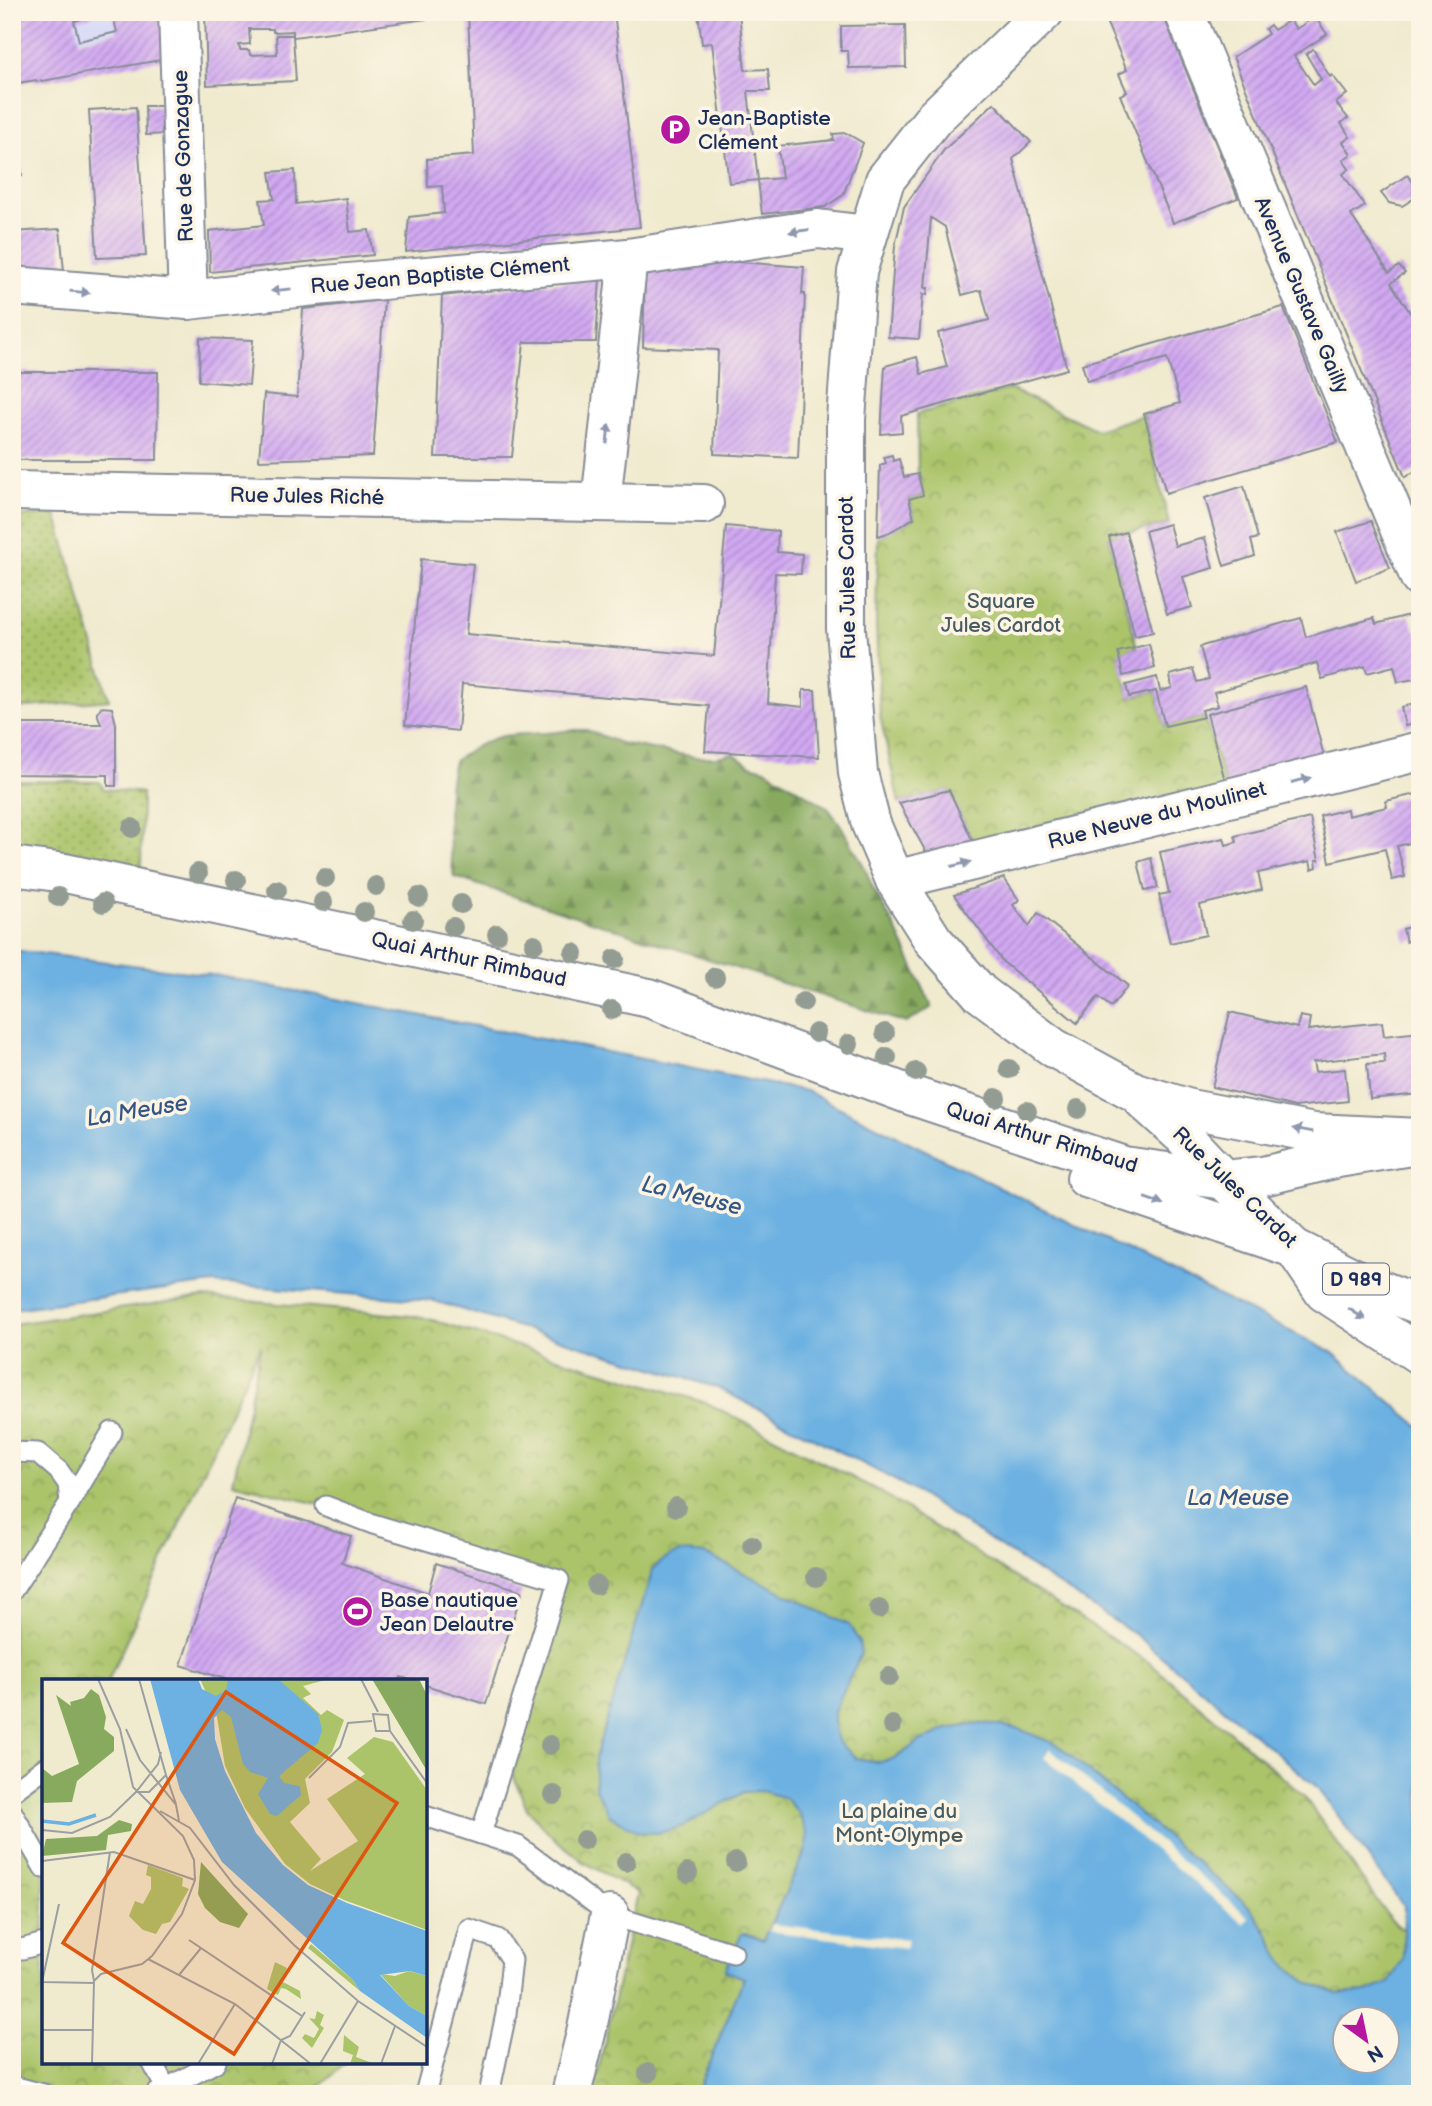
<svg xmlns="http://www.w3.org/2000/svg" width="1432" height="2106" viewBox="0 0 1432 2106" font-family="'Balsamiq Sans',sans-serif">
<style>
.built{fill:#d4d8f9}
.grass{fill:url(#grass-dots);stroke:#637a64;stroke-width:2}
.forest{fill:url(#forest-firs);stroke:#526c5e;stroke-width:2}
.park{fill:url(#park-crowns);stroke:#637a64;stroke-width:2;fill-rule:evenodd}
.water{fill:#6cb1e2;stroke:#4470a0;stroke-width:2;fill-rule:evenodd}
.pier{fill:#f0eacf}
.building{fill:url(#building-hatch);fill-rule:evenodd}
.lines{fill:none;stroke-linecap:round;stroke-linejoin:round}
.lane-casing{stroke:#868c96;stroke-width:23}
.street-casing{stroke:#868c96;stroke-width:42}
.secondary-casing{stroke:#868c96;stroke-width:42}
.primary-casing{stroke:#868c96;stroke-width:42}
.lane{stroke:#fff;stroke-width:19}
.street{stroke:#fff;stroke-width:38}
.secondary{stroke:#fff;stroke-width:38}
.primary{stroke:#fff;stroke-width:38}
.tree{fill:#929c93}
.oneway{fill:#8d97ae}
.labels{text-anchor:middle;stroke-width:7;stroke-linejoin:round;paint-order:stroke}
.shield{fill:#fcf5e5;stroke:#5e6a86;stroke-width:2}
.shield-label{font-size:19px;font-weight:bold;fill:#1b2f5e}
.poi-label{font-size:21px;fill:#1b2f5e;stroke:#fcf5e5;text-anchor:start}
.street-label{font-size:21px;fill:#1b2f5e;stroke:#fcf5e5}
.park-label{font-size:21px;fill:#465c62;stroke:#fcf5e5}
.water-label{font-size:23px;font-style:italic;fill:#335686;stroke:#fcf5e5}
.inset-river{fill:none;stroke:#6cb1e2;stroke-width:3.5}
.inset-road{fill:none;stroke:#9b9fa2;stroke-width:2}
.view{fill:#de5710;fill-opacity:0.15;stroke:#de5710;stroke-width:3.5}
.inset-edge{fill:none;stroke:#1b2f5e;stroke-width:3.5}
</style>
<defs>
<pattern id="grass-dots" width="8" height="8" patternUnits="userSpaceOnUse" patternTransform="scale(1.75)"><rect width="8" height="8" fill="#abc46a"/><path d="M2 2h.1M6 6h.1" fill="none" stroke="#8aa05a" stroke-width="1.8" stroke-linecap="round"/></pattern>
<pattern id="forest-firs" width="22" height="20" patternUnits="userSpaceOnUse" patternTransform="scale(1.75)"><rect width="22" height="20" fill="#88aa5e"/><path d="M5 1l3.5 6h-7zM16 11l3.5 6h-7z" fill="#6e8b51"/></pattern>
<pattern id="park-crowns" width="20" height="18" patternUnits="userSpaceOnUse" patternTransform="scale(1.75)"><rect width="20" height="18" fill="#abc46a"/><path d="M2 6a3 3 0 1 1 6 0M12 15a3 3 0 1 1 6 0" fill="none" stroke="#8aa05a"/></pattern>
<pattern id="building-hatch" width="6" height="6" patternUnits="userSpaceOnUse" patternTransform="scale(1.75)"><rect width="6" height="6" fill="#d2a9f2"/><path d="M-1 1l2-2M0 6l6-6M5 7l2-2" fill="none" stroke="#aa8ac7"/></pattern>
</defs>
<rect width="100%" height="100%" fill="#fcf5e5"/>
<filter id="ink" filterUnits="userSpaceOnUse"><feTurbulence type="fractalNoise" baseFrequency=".0143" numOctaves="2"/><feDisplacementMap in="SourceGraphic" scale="14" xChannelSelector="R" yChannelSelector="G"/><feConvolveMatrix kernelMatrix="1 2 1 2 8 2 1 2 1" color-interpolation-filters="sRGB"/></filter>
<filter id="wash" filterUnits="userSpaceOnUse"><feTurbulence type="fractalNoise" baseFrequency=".00686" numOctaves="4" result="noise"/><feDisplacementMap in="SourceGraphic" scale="28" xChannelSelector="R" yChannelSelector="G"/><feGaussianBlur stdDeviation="1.57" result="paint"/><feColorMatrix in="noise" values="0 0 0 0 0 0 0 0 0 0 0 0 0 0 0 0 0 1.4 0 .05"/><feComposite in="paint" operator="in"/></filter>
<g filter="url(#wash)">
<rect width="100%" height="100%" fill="#f0eacf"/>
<polygon class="built" points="12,12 165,12 117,31 12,56"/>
<g class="grass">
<polygon points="56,514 109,700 18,708 12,688 12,517"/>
<polygon points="12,781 99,782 104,789 142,793 141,867 12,842"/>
</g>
<path class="forest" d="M 570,730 L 587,730 L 620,743 L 695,757 L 716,757 L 733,753 L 750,765 L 765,769 L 827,807 L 840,824 L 865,868 L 872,886 L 898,933 L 932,1007 L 906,1023 L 454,877 C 448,840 444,798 454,761 C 469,751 484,740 503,736 C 526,732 548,735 570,730 Z"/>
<g class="park">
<polygon points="1010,389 1097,430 1144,415 1169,524 1109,537 1137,647 1119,653 1129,697 1156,691 1165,726 1204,717 1227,788 975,846 949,791 899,803 880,715 876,625 878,536 914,518 909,499 923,495 918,474 917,414"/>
<path d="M 203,1297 L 422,1317 L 707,1403 L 877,1490 L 1150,1663 L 1303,1795 L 1390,1919 L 1420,1944 L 1420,2094 L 593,2094 L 638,1893 L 584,1862 L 555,1839 L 527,1809 L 513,1775 L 517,1717 L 559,1580 L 326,1506 L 233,1483 L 261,1345 L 108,1681 L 44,1681 L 44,2062 L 347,2062 L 311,2094 L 12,2094 L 12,1324 ZM 1344,2018 L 1386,2018 L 1386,2060 L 1344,2060 Z"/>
</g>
<path class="water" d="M 12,950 L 220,976 L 806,1091 L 1332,1352 L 1420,1427 L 1420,2094 L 696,2094 L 744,1978 L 725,1971 L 742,1933 L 763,1940 L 806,1850 L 807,1834 L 799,1813 L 785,1798 L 762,1791 L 744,1792 L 683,1826 L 660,1833 L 639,1832 L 610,1816 L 595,1788 L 595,1758 L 653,1569 C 671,1552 680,1550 705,1554 L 849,1625 L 859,1641 L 861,1654 L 834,1711 L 834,1728 L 839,1743 L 856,1758 L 879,1762 L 894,1759 L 920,1741 L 947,1729 L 985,1723 L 1019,1729 L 1058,1745 L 1251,1908 L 1267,1932 L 1281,1960 L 1305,1981 L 1337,1994 L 1366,1992 L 1388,1983 L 1403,1960 L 1404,1907 L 1318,1788 L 1136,1635 L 908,1487 L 718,1388 L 434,1301 L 213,1283 L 12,1309 ZM 1344,2018 L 1386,2018 L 1386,2060 L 1344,2060 Z"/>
<g class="pier">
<polygon points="1050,1749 1249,1917 1244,1924 1044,1758"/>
<polygon points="771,1924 908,1939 906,1948 768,1931"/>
</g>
<g id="blocks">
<g class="building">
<polygon points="12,12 106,12 74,21 79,41 117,32 112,12 165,12 166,59 37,82 36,80 12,84"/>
<path d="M 205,12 L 427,12 L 427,19 L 293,37 L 296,81 L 207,85 ZM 249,29 L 273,29 L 273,32 L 293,31 L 293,37 L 293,35 L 276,35 L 277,54 L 250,55 L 249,50 L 240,50 L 239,45 L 250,44 Z"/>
<polygon points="468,12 614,12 640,227 406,252 409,217 444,213 442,186 428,187 427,159 474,155"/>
<polygon points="698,12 739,12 745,70 768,69 770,91 748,91 758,180 782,178 778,146 834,140 833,134 846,133 863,143 843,195 825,207 762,214 758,180 729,183 712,43 702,44"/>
<polygon points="1102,12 1162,12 1238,198 1173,223 1120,95 1127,92 1119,74 1127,70"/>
<polygon points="1315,17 1327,34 1294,56 1314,85 1321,79 1306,54 1313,49 1330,77 1332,75 1347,94 1336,103 1348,118 1341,123 1350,137 1343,142 1351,154 1343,160 1349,169 1343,174 1365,206 1351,215 1389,273 1399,266 1405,273 1391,283 1411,314 1420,308 1420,320 1417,322 1420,325 1420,348 1415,351 1420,362 1420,468 1405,477 1233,57 1268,34 1265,29 1270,25 1274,30 1290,20 1296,29"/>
<polygon points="905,25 906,67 849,68 848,51 841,51 841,26"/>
<polygon points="994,103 1031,142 1013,159 1067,369 901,416 902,432 881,434 885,366 917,357 921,374 947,367 938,333 989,320 981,290 962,295 945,227 931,218 925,288 928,288 927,295 923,294 919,339 888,337 895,246 904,207 944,150"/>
<polygon points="145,106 167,106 167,134 146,135"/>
<polygon points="136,107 146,256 97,258 89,110"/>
<polygon points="19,145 22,176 12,177 12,146"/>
<polygon points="295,170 296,204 346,198 350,232 369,230 373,255 210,272 209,231 264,225 260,200 274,199 270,172"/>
<polygon points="1407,175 1413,182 1413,199 1402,206 1389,203 1381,193"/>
<polygon points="60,229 64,271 12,268 12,232"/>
<polygon points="725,261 804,267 802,294 805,294 798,458 714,454 718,350 643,347 645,271"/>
<polygon points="600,278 596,342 524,342 512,457 435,457 442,296"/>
<polygon points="384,300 373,456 259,460 264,394 297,397 303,309"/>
<polygon points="1283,307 1338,442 1166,493 1144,414 1180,403 1167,358 1087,381 1082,364"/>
<polygon points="200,338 253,340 249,385 199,381"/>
<polygon points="12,372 158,372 157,460 12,460"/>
<polygon points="892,455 893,461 899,459 904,477 918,474 923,495 909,499 914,518 888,533 878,536 880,465 886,463 884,457"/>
<polygon points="1244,486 1258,538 1251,540 1255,556 1224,566 1205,498"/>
<polygon points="1371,521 1390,568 1356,581 1337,532"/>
<polygon points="1169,524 1175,546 1205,538 1213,568 1183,577 1192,607 1167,614 1145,531"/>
<polygon points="726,526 778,531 777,552 802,554 801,574 775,573 768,703 803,707 803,690 815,690 819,757 705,751 709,706 462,684 458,731 405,725 421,559 473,564 466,634 714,656"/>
<polygon points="1126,532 1153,632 1135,636 1109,537"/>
<polygon points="1409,615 1420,641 1420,678 1398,682 1394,666 1367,673 1365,666 1322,679 1317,663 1214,692 1218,706 1202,710 1204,717 1165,726 1156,691 1129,697 1126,685 1157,677 1160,691 1172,688 1170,675 1193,669 1197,682 1209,679 1200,647 1202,646 1301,618 1306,637 1374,618 1376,624"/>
<polygon points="1149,644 1155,668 1123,676 1118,652"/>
<polygon points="1306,687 1326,764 1227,788 1207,714"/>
<polygon points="1420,703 1420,723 1405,726 1401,707"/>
<polygon points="101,707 112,708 116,724 116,786 108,786 108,775 12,774 12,724 101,724 97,713"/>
<polygon points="949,790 975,846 934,856 926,852 899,803"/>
<polygon points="1420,793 1420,841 1397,846 1405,877 1392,880 1385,849 1330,862 1320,816 1347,809 1348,816 1387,807 1386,801"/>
<polygon points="1310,818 1319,860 1316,860 1317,867 1312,869 1310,861 1258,873 1262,890 1200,905 1206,935 1170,943 1159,895 1169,893 1160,852 1224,838 1226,845 1237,842 1235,836"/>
<polygon points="1151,858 1158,888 1145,891 1138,862"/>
<polygon points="1004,878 1019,900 1013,905 1029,926 1038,913 1128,986 1111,1007 1098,997 1077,1023 1003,962 954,895"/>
<polygon points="1420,924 1420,937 1406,942 1403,929"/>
<polygon points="1230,1012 1297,1028 1300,1016 1310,1018 1308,1030 1382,1022 1384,1036 1420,1032 1420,1094 1370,1099 1367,1064 1385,1063 1384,1054 1313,1062 1315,1072 1345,1069 1348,1101 1295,1107 1212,1087"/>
<polygon points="235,1498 351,1536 342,1563 428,1593 436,1563 522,1591 486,1704 425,1685 425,1681 413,1681 401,1677 399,1681 231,1681 181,1665"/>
</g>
</g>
</g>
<g filter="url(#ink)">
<use href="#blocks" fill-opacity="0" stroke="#868c96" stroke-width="2"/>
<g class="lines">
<defs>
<g id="lane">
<polyline points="12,1452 38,1453 59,1471 68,1484 70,1502 12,1591"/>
<polyline points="70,1502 112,1432"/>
<polyline points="326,1506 373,1524 559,1580 481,1834"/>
<polyline points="12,1792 44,1768"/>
<polyline points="12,1812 44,1868"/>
<polyline points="425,1816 518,1846 610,1915 733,1953"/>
<polyline points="12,1948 22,1949 44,1943"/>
<polyline points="152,2062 169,2094"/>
<polyline points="12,2086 43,2094"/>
<polyline points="156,2094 216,2062"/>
<polyline points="425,2094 469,1929 498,1939 512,1960 506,2014 489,2094"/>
</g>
<g id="street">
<polyline points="178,12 188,300"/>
<polyline points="1184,12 1420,578"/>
<polyline points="12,286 188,300 315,286 628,258 818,229 867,235"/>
<polyline points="12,491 704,504"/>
<polyline points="601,502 628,258"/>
<polyline points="895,880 1420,751"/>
<polyline points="571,2094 587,2029 610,1915"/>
</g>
<g id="secondary">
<polyline points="12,866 65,873 649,998 913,1096 1124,1166 1224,1180 1263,1176 1338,1158 1411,1146"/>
<polyline points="1086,1178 1294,1248 1324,1292 1420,1355"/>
</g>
<g id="primary">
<polyline points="1044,12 934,118 885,180 857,272 846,419 846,629 858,773 871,824 895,880 933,940 980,993 1054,1048 1135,1092 1190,1109 1314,1133 1420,1138"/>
<polyline points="1144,1101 1184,1137 1224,1180 1294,1248 1370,1286 1420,1305"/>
</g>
</defs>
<use href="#lane" class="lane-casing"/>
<use href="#street" class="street-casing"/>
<use href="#secondary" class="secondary-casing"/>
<use href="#primary" class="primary-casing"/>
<use href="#lane" class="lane"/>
<use href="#street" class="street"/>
<use href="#secondary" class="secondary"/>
<use href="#primary" class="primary"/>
</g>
<g class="tree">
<circle cx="132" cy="828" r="10"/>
<circle cx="198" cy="873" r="10"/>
<circle cx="325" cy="878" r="10"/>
<circle cx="236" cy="880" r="10"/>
<circle cx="376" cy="886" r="10"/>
<circle cx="277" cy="890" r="10"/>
<circle cx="58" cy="897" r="10"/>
<circle cx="419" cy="897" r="10"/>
<circle cx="323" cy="902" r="10"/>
<circle cx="103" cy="903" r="10"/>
<circle cx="461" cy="904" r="10"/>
<circle cx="364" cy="912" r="10"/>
<circle cx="413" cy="920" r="10"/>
<circle cx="453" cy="927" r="10"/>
<circle cx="497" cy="934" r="10"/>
<circle cx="534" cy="944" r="10"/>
<circle cx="574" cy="953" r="10"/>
<circle cx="615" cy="959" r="10"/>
<circle cx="715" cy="977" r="10"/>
<circle cx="803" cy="1002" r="10"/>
<circle cx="612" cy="1010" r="10"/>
<circle cx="816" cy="1033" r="10"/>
<circle cx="885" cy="1033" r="10"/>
<circle cx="849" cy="1044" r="10"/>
<circle cx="887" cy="1057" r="10"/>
<circle cx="1009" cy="1069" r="10"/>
<circle cx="916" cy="1072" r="10"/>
<circle cx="996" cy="1098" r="10"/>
<circle cx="1078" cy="1109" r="10"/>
<circle cx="1027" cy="1111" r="10"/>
<circle cx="676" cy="1507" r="10"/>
<circle cx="752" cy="1545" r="10"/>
<circle cx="816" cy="1577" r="10"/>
<circle cx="596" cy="1585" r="10"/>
<circle cx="879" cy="1609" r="10"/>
<circle cx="889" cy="1677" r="10"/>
<circle cx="892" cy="1725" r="10"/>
<circle cx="550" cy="1745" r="10"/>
<circle cx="554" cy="1795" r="10"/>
<circle cx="584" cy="1840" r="10"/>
<circle cx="626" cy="1862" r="10"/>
<circle cx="736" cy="1862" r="10"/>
<circle cx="688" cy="1873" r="10"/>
<circle cx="648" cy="2073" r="10"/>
</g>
<defs><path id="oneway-solid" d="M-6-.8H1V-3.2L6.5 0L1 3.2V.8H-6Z" transform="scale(1.75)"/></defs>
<g class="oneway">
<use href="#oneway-solid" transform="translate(799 231) rotate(172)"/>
<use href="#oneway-solid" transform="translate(281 290) rotate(174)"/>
<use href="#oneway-solid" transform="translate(80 292) rotate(5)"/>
<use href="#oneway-solid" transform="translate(608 434) rotate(-84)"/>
<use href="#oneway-solid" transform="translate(1301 780) rotate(-14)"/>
<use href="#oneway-solid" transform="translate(961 864) rotate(-14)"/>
<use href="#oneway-solid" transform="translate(1303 1130) rotate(-170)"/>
<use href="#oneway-solid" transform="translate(1154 1201) rotate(19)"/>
<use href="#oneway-solid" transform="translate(1357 1314) rotate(33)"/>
</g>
</g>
<defs>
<symbol id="parking-disc" viewBox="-11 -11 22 22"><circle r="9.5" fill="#b5179e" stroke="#fcf5e5"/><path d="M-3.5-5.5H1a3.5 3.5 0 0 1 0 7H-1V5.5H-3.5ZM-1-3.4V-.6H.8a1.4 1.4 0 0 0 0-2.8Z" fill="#fff"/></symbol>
<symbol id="stadium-disc" viewBox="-11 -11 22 22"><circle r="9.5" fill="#b5179e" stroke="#fcf5e5"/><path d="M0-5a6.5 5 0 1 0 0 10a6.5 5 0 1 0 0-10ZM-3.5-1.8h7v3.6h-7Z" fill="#fff"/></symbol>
</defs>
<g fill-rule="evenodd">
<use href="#parking-disc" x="658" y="112" width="35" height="35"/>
<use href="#stadium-disc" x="340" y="1594" width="35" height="35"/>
</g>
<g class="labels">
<rect class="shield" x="1323" y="1263.5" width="66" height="31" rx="5"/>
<g class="shield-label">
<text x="1356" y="1286">D 989</text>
</g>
<g class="poi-label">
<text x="698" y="125">Jean-Baptiste<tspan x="698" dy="24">Clément</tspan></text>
<text x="380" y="1607">Base nautique<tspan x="380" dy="24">Jean Delautre</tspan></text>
</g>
<g class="street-label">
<text transform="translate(183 156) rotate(-92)" y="7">Rue de Gonzague</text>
<text transform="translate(440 275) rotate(-5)" y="7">Rue Jean Baptiste Clément</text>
<text transform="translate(1302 295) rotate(67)" y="7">Avenue Gustave Gailly</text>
<text transform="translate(307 496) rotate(1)" y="7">Rue Jules Riché</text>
<text transform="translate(847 578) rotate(-91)" y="7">Rue Jules Cardot</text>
<text transform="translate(1157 815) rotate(-14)" y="7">Rue Neuve du Moulinet</text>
<text transform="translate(469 959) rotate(12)" y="7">Quai Arthur Rimbaud</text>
<text transform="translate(1042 1137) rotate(17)" y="7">Quai Arthur Rimbaud</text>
<text transform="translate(1235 1187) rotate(44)" y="7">Rue Jules Cardot</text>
</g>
<g class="park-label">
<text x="1001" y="608">Square<tspan x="1001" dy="24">Jules Cardot</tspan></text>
<text x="899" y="1818">La plaine du<tspan x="899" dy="24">Mont-Olympe</tspan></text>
</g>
<g class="water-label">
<text transform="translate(137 1110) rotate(-9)" y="8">La Meuse</text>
<text transform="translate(692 1195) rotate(14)" y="8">La Meuse</text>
<text x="1238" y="1505">La Meuse</text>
</g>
</g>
<g transform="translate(42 1679)">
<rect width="385" height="385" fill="#f0eacf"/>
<path d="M 233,283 L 245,289 L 241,303 L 258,312 L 259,320 L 244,310 L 239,309 L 236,316 L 225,310 ZM 275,332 L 282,336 L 278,346 L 282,349 L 270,369 L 260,359 L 263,355 L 272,359 L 277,350 L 267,339 L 273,340 ZM 302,356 L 317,368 L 314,378 L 333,385 L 308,385 L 311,376 L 301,372 Z" fill="#abc46a"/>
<path d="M 330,0 L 377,0 L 385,16 L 385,92 ZM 49,10 L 57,16 L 64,38 L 62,50 L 72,58 L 72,72 L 35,102 L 30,123 L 0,124 L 0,89 L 10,97 L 37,85 L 14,16 L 29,27 L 28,23 L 42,19 ZM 77,141 L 90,145 L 89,152 L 66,156 L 64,171 L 0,177 L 4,160 L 55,157 ZM 159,183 L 206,235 L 197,249 L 178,243 L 163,229 L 156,215 Z" fill="#88aa5e"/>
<path d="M 158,0 L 287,0 L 261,7 L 269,15 L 261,19 L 279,36 L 285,31 L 302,41 L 290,73 L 263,100 L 268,124 L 248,143 L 279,180 L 268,192 L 316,162 L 285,120 L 323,95 L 305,79 L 332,58 L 351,63 L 385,111 L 385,251 L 302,221 L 268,205 L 243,185 L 203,129 L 183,87 L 175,38 ZM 106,186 L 141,199 L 140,207 L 147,210 L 128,243 L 120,245 L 114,255 L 101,251 L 87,237 L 93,222 L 101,225 L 109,210 L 109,198 L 104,196 ZM 269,265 L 311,301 L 318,312 L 266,269 ZM 367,292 L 385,297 L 385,337 L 367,327 L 338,295 L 353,297 Z" fill="#abc46a"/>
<path d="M 108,0 L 156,0 L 160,10 L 174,17 L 184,11 L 186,0 L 236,0 L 276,35 L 280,51 L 276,64 L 237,97 L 242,104 L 258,107 L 259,116 L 235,137 L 228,135 L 216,115 L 226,99 L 208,93 L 201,85 L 189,38 L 180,31 L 172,39 L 173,60 L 183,92 L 214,154 L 241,186 L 266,206 L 305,224 L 385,252 L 385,297 L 368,292 L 338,296 L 367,327 L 385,337 L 385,359 L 318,312 L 311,301 L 180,183 L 138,111 Z" fill="#6cb1e2"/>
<path class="inset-river" d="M 0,142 L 27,145 L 54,136"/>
<path class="inset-road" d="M 319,0 L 336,33M 84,50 L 98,81 L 134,126 L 137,142M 348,52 L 334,52 L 331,35 L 346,36 L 348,52 L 385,104M 124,96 L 134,125M 267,99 L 298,68 L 306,44 L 330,42M 95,113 L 107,113 L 124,96 L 97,0M 118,132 L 148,149 L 192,206 L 252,266 L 316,322 L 385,368M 0,151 L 30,154 L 68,138 L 94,113 L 116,85 L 119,73M 0,182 L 72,173 L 153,201M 147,261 L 260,337M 106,280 L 193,325 L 269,385M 137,296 L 159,269M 52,302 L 50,291 L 68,173M 0,303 L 17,225M 0,303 L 52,304M 0,351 L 51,351M 50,385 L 52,302 L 59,295 L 100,285 L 110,277 L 140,235 L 153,201 L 152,181 L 141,157 L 91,108 L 78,50 L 56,0M 156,385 L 193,325M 230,385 L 239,361 L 248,357 L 263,333M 278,385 L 316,322M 339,385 L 353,347"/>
<path class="view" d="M 184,13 L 355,124 L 192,375 L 21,264 Z"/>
<rect width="385" height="385" class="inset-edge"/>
</g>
<rect width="1432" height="2106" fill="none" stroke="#fcf5e5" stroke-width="42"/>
<g transform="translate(1366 2040) rotate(147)"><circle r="33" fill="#fcf5e5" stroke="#a2a6af" stroke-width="2"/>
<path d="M0-5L12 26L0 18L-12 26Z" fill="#b5179e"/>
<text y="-10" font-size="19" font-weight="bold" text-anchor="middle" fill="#1b2f5e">N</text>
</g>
</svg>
